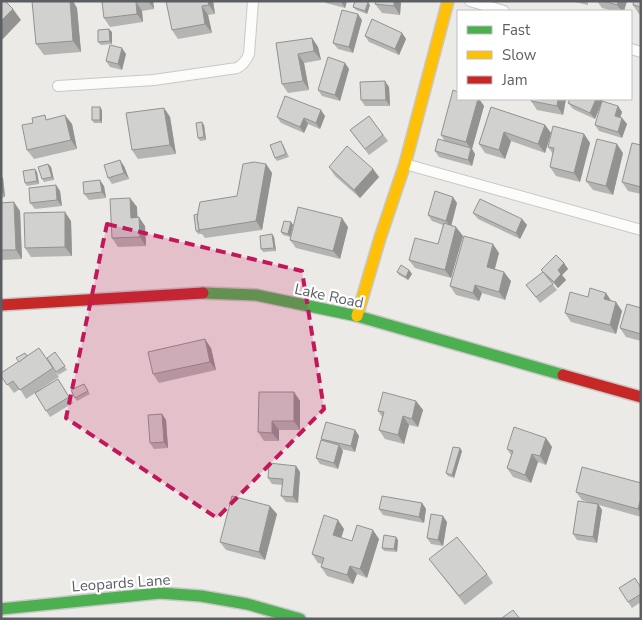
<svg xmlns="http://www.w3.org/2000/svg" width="642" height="620" viewBox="0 0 642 620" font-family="'Nunito Sans',sans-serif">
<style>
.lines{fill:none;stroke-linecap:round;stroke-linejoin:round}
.street-casing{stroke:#c8c8c8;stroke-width:12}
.fast-casing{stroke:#c7c7c6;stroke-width:14}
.slow-casing{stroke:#c7c7c6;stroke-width:14}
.jam-casing{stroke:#c7c7c6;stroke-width:14}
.street{stroke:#fcfcfb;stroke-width:10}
.fast{stroke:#4caf50;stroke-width:11}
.slow{stroke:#ffc107;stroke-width:11}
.jam{stroke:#c62828;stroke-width:11}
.wall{fill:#b4b4b2}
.shaded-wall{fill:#929291}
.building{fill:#d1d1cf;stroke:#929291}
.marked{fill:#c2185b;fill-opacity:0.2;stroke:#c2185b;stroke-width:4;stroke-dasharray:10 6;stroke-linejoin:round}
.labels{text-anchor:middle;stroke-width:4.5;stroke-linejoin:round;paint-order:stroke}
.street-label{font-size:15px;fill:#5b5f64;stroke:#fff}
</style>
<rect width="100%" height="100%" fill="#ebeae6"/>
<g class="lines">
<defs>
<g id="street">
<polyline points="470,1 504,11"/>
<polyline points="631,49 641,52"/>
<path d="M 58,86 L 154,80 L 237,68 C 243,65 246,61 249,54 L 253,1"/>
<polyline points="405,164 641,230"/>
</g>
<g id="fast">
<polyline points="203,293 256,295 357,316 563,375"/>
<polyline points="1,609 160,593 201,596 247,604 300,619"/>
</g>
<polyline id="slow" points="357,316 380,238 405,164 448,1"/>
<g id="jam">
<polyline points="1,305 203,293"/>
<polyline points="563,375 641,397"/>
</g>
</defs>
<use href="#street" class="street-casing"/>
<use href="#fast" class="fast-casing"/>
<use href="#slow" class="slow-casing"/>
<use href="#jam" class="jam-casing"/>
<use href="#street" class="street"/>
<use href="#fast" class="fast"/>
<use href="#slow" class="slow"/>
<use href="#jam" class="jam"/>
</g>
<g class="wall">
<polygon points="105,1 153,1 154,9 142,11 143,22 110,27 104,18"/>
<polygon points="166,1 213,1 215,14 208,15 212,33 178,39 172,30"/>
<polygon points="324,1 347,1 345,8 326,3"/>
<polygon points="401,1 400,15 382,13 375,4"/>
<polygon points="571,1 588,1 588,5"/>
<polygon points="597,1 627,1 624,11 614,11 602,8"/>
<polygon points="641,1 641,14 639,14 633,5"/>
<polygon points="370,5 367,14 356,10 353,7"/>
<polygon points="77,8 81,52 44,55 36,44"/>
<polygon points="362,20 353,53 338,49 333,43"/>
<polygon points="112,32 112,44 101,45 98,42"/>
<polygon points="402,33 406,39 399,55 369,42 365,36"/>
<polygon points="312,38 318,47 321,60 304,63 309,90 288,93 282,84 276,43"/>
<polygon points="126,54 122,70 110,67 106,61"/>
<polygon points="345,63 349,69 340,101 322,96 318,90"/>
<polygon points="389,87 390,106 365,106 361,100"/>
<polygon points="458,99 479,99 484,106 472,149 475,154 472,166 439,157 435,151 444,140 441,135"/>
<polygon points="566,99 563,115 537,110 531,101"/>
<polygon points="603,99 595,119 573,109 568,103"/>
<polygon points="618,106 622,112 620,117 622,118 627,124 622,138 599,131 595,125"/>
<polygon points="491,107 545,125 551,133 545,153 511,141 505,159 485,153 479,144"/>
<polygon points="164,108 170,117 176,154 138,159 132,150"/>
<polygon points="102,110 102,123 94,123 92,120"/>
<polygon points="325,116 320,129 308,124 304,133 281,123 277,117"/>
<polygon points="369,116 388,141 369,155 350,130"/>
<polygon points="48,119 72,124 77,149 34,159 27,150"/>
<polygon points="204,125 206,140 200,141 198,138"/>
<polygon points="584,134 590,143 580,182 556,176 550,167 553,154 548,147"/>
<polygon points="283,144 289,157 277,161 275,158"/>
<polygon points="641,145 641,194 628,191 622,182"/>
<polygon points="623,153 613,195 593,190 586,181"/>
<polygon points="48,164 51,167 54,180 44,182 42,179"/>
<polygon points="266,164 272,173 262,230 205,238 202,234 198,234 196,231 198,214 237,196"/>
<polygon points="124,166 129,179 112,184 108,178"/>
<polygon points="329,167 373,169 379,177 360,198 335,176"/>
<polygon points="37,172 39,184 27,186 25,183"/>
<polygon points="1,176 3,178 5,197 1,198"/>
<polygon points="56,185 60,191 62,206 35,209 30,203"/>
<polygon points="104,186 106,198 89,200 84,194"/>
<polygon points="130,198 137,207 137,217 145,226 146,246 118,247 112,238"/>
<polygon points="1,203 20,211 22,259 2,260 1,259"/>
<polygon points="457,203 451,225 463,236 451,278 415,268 409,260 438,244 443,225 432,221 428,215"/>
<polygon points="473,213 522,219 527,225 520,239 478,219"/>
<polygon points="71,221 72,256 31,257 25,248"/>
<polygon points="291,222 293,225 290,237 283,235 281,232"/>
<polygon points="348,227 340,259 296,248 290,240"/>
<polygon points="272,234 274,237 276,251 263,252 261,249"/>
<polygon points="499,253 495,269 511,281 505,300 482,293 479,301 456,295 450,286"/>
<polygon points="564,263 568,269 562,275 566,280 558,288 548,278 557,290 540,303 526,285 543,272"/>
<polygon points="409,270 412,274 408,280 399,275 397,272"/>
<polygon points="588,297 611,301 622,311 616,334 571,322 565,313"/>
<polygon points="641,308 641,341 626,337 620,328"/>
<polygon points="39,348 59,377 39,390 62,385 73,403 50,417 35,393 26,399 20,389 14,393 1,376"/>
<polygon points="211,348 216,370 159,383 153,374"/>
<polygon points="55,352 67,370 58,375 47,358"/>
<polygon points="84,384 90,394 77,401 75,398"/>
<polygon points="294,392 300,401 300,430 279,430 279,441 264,441 258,432"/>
<polygon points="416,401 423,410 418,427 409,425 404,444 385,439 379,430 382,417 378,411"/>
<polygon points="162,414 166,420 168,448 154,449 150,443"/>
<polygon points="355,430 359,436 355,452 341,449 343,451 338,469 320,464 316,458 322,440 321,439"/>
<polygon points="546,438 552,447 546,465 538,462 531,483 513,477 507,468 511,455 507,449"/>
<polygon points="462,451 454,478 448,476 446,473"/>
<polygon points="296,466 300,472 298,503 286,502 281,496 282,485 272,484 268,478"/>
<polygon points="641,483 641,517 599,505 602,510 597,543 577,540 573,534 590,503 582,500 576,492"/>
<polygon points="422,503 426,509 424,523 383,515 379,509"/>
<polygon points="277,514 265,560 226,550 220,542"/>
<polygon points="447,522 443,546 431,544 427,538"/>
<polygon points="344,529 341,538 352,541 379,539 367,578 357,574 353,584 327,576 321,567 322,564 318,563 312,554"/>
<polygon points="398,540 397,552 384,551 382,548"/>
<polygon points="429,559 487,574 493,583 465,605"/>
<polygon points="641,587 641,602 632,608 628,602"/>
</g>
<g class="shaded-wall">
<polygon points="70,1 73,1 77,8 81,52 73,41"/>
<polygon points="148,1 153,1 154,9"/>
<polygon points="208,1 213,1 215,14 209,5"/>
<polygon points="341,1 347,1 345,8 341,2"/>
<polygon points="394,1 401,1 400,15 394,6"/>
<polygon points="618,1 627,1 624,11 622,11 617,5"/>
<polygon points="136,2 142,11 143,22 137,14"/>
<polygon points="368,2 370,5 367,14 365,11"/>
<polygon points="202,6 208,15 212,33 205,24"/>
<polygon points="13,9 21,20 1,41 1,21"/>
<polygon points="358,14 362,20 353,53 349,47"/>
<polygon points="109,29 112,32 112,44 110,41"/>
<polygon points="402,33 406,39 399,55 395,49"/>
<polygon points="312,38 318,47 321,60 314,51"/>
<polygon points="122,48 126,54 122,70 118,64"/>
<polygon points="298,54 304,63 309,90 303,81"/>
<polygon points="345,63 349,69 340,101 335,95"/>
<polygon points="385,81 389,87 390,106 386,100"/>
<polygon points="478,99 479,99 484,106 472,149 475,154 472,166 468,160 471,149 466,142"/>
<polygon points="558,99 566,99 563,115 557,106"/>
<polygon points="596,99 603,99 595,119 590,113"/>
<polygon points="618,106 622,112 619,122 615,116"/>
<polygon points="100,107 102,110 102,123 100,120"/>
<polygon points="164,108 170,117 176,154 170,145"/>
<polygon points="321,110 325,116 320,129 316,123"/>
<polygon points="65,115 72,124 77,149 71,140"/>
<polygon points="304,118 308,124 304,133 300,127"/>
<polygon points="622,118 627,124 622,138 618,132"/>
<polygon points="202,122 204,125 206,140 204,137"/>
<polygon points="545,125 551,133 545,153 538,144"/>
<polygon points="504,132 511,141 505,159 499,150"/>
<polygon points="584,134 590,143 580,182 574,173"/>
<polygon points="617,144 623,153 613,195 606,186"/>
<polygon points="120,160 124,166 129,179 124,173"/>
<polygon points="48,164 51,167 54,180 52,177"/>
<polygon points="266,164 272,173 262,230 256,221"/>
<polygon points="35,169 37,172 39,184 37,181"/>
<polygon points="373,169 379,177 360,198 354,190"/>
<polygon points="1,176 3,178 5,197 1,191"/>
<polygon points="100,180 104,186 106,198 102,192"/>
<polygon points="56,185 60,191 62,206 57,200"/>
<polygon points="453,197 457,203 451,227 446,221"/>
<polygon points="130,198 137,207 138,227 131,218"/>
<polygon points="14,202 20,211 22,259 16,250"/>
<polygon points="65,212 71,221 72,256 65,247"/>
<polygon points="139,217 145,226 146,246 140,237"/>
<polygon points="342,218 348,227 340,259 333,251"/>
<polygon points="522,219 527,225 520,239 516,233"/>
<polygon points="291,222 293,225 290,237 288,234"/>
<polygon points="456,227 463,236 451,278 445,270"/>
<polygon points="272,234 274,237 276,251 274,248"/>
<polygon points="493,244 499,253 493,275 487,267"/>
<polygon points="564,263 568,269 562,275 566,280 558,288 554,282 558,270"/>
<polygon points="409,270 412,274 408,280 406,277"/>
<polygon points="504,272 511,281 505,300 499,292"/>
<polygon points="475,285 482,293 479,301 473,293"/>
<polygon points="606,293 612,302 604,299"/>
<polygon points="616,302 622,311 616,334 610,325"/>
<polygon points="205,339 211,348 216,370 210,362"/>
<polygon points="294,392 300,401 300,430 294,421"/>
<polygon points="416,401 423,410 418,427 412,419"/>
<polygon points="162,414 166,420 168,448 164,442"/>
<polygon points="403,416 409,425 404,444 398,435"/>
<polygon points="272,421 279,430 279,441 272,433"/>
<polygon points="355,430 359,436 355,452 351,446"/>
<polygon points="546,438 552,447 546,465 540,456"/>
<polygon points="339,445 343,451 338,469 334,463"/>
<polygon points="460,448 462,451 454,478 452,475"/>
<polygon points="532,454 538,462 531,483 525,475"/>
<polygon points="296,466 300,472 298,503 293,497"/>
<polygon points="641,498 641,513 638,509"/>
<polygon points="422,503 426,509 424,523 419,517"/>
<polygon points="598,504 602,510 597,543 593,537"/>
<polygon points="270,506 277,514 265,560 259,552"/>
<polygon points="443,516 447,522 443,546 438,540"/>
<polygon points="338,520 344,529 339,544 333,535"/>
<polygon points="373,530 379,539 367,578 360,569"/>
<polygon points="396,537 398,540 397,552 394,549"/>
<polygon points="350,566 357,574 353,584 347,575"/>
</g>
<g class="building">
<polygon points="1,1 5,1 13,9 1,21"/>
<polygon points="32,1 70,1 73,41 36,44"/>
<polygon points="105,1 143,1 136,2 137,14 104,18 102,2"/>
<polygon points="166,1 208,1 209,5 202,6 205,24 172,30"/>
<polygon points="355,1 365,1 368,2 365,11 353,7"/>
<polygon points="376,1 394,1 394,6 375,4"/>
<polygon points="604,1 618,1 617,5"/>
<polygon points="634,1 641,1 641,7 633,5"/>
<polygon points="342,10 358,14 349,47 333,43"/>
<polygon points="372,19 402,33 395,49 365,36"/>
<polygon points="109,29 110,41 98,42 98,30"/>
<polygon points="312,38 314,51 298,54 303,81 282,84 276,43"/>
<polygon points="110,45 122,48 118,64 106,61"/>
<polygon points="328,57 345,63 335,95 318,90"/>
<polygon points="385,81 386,100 361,100 360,82"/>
<polygon points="453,90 458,92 458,99 478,99 466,142 441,135"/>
<polygon points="285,96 321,110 316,123 304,118 300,127 277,117"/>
<polygon points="531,99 558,99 557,106 531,101"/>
<polygon points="570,99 596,99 590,113 568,103"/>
<polygon points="602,101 618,106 615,116 622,118 618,132 595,125"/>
<rect x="92" y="107" width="8" height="13"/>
<polygon points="491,107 545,125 538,144 504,132 499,150 479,144"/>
<polygon points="164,108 170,145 132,150 126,113"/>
<polygon points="45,115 46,120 65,115 71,140 27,150 22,125 33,123 32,118"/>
<polygon points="369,116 383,135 365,149 350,130"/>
<polygon points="202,122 204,137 198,138 196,123"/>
<polygon points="553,126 584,134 574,173 550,167 554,148 548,147"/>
<polygon points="438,139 471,148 468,160 435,151"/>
<polygon points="597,139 617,144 606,186 586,181"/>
<polygon points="281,141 286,154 275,158 270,145"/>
<polygon points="632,143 641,145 641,187 622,182"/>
<polygon points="347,146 373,169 354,190 329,167"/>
<polygon points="120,160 124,173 108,178 104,165"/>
<polygon points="254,162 266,164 256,221 199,230 197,217 200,202 237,196 243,164"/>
<polygon points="48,164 52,177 42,179 38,167"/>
<polygon points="35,169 37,181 25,183 23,171"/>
<polygon points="100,180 102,192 84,194 83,182"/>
<polygon points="56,185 57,200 30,203 29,188"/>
<polygon points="435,191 453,197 446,221 428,215"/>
<polygon points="130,198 131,218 139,217 140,237 112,238 110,199"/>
<polygon points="480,199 522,219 516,233 473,213"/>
<polygon points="14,202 16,250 1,250 1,203"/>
<polygon points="298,207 342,218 333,251 290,240"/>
<polygon points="65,212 65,247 25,248 24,213"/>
<polygon points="198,214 197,217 199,230 200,231 196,231 194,215"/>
<polygon points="284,221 291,222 288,234 281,232"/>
<polygon points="444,223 456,227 445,270 409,260 415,238 438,244"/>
<polygon points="272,234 274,248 261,249 260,236"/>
<polygon points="464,236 493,244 487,267 504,272 499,292 475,285 473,293 450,286"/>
<polygon points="556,255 564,263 558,270 561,274 554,282 541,270"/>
<polygon points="401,265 409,270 406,277 397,272"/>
<polygon points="543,272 553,284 536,297 526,285"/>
<polygon points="590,288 606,293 604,299 616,302 610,325 565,313 570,292 588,297"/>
<polygon points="627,304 641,308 641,334 620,328"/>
<polygon points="205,339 210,362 153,374 148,352"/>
<polygon points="39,348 53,368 20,390 13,381 7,385 1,376 1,373"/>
<polygon points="55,352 65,366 56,372 47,358"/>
<polygon points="25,353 27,356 19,362 16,358"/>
<polygon points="58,379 69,397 46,411 35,393"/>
<polygon points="84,384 88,391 75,398 71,390"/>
<polygon points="259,392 294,392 294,421 272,421 272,433 258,432"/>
<polygon points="383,392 416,401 412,419 403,416 398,435 379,430 384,412 378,411"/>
<polygon points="162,414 164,442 150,443 148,415"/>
<polygon points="326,422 355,430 351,446 321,439"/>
<polygon points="514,427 546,438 540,456 532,454 525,475 507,468 513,451 507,449"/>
<polygon points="321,440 339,445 334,463 316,458"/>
<polygon points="453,447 460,448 452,475 446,473"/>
<polygon points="269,463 296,466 293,497 281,496 283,479 268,478"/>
<polygon points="582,467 641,483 641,498 638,509 576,492"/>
<polygon points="232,496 270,506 259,552 220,542"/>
<polygon points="382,496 422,503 419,517 379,509"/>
<polygon points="578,501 598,504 593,537 573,534"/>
<polygon points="431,514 443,516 438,540 427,538"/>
<polygon points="324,515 338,520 333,535 352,541 357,525 373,530 360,569 350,566 347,575 321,567 324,558 312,554"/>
<polygon points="384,535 396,537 394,549 382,548"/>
<polygon points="457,537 487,574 459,596 429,559"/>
<polygon points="635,578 641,588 641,594 628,602 619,588"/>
<polygon points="513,610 520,619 502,619 502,618"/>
</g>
<path class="marked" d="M 107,224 L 302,271 L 324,409 L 217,518 L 66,418 Z"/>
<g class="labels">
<g class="street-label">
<text transform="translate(329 296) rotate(12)" y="5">Lake Road</text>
<text transform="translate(121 583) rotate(-4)" y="5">Leopards Lane</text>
</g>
</g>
<rect width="642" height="620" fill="none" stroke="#5b5f64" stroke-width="5"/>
<rect x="457" y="10" width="175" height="90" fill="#ffffff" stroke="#bdbfc1"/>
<rect x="467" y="26" width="25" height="8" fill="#4caf50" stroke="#bdbfc1"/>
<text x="502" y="35" font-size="15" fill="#5b5f64">Fast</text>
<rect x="467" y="51" width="25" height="8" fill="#ffc107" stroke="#bdbfc1"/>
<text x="502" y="60" font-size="15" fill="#5b5f64">Slow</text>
<rect x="467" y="76" width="25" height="8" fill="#c62828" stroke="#bdbfc1"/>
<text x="502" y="85" font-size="15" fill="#5b5f64">Jam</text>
</svg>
